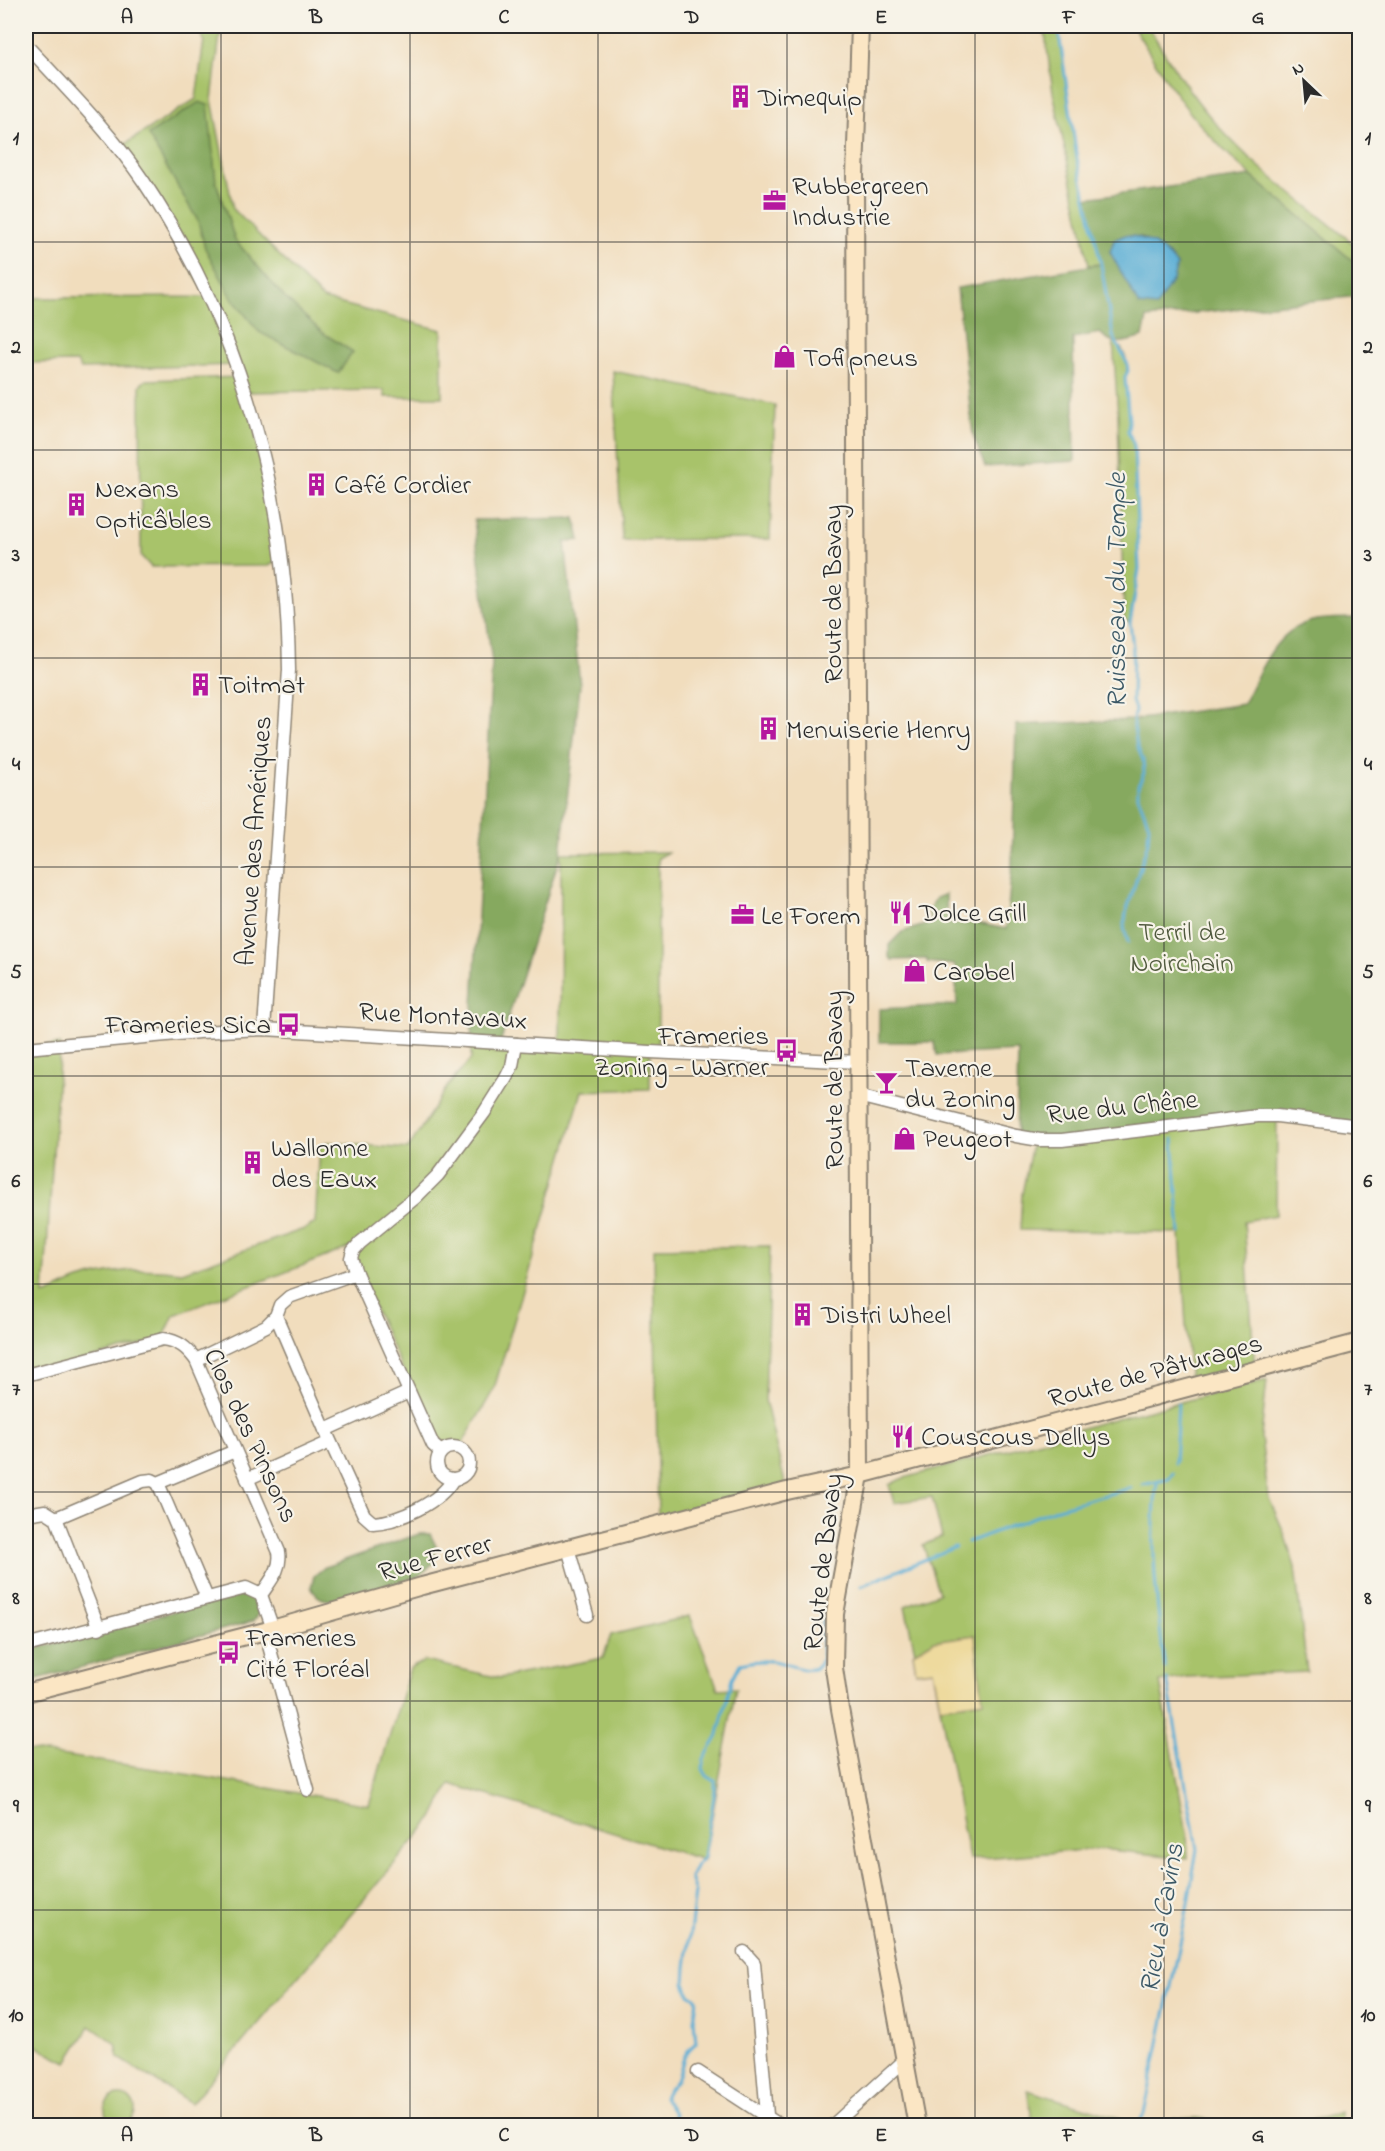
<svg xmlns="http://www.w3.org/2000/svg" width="1385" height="2151" viewBox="0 0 1385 2151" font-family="'Indie Flower',sans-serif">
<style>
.green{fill:#a8c36a;stroke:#6a774a;stroke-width:1.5}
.forest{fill:#86a95e;stroke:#586a44;stroke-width:1.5;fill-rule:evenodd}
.sand{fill:#eeda9e;stroke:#8c8264;stroke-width:1.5}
.water{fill:#59add5;stroke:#426c80;stroke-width:1.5}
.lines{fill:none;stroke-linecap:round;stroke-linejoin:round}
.stream{stroke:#59add5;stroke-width:3}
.minor-casing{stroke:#8e8474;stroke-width:15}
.secondary-casing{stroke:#8e8474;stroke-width:20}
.minor{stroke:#fff;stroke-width:12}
.secondary{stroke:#fbe6c4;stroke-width:16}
.grid{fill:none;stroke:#2b2b2b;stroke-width:1.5;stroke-opacity:0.55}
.labels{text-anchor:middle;stroke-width:4.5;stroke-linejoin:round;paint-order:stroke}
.poi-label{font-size:27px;fill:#2b2b2b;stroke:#f7f3e8;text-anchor:start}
.street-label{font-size:27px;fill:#2b2b2b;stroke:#f7f3e8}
.park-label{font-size:27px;fill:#50593e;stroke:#f7f3e8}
.water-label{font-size:28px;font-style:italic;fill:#3b5866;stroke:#f7f3e8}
.neatline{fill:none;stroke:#2b2b2b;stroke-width:2}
.grid-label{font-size:20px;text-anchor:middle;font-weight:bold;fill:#2b2b2b}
</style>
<rect width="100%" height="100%" fill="#f7f3e8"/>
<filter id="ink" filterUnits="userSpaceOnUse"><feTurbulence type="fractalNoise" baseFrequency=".0167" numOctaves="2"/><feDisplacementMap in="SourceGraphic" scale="12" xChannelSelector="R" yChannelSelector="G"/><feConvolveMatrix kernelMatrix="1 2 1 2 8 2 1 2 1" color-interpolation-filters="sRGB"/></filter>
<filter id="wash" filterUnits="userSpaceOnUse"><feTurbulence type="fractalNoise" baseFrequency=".008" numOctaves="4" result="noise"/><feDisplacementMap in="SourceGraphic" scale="24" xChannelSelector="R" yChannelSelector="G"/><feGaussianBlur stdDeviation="1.35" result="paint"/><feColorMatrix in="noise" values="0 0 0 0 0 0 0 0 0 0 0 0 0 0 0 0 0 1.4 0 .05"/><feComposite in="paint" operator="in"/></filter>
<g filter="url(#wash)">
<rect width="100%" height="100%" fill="#f1ddbd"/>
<g class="green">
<polygon points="196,26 221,26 212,100 233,209 323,299 442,330 442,397 385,397 384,390 247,392 282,558 269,566 151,567 141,556 140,385 146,380 241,377 237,365 81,369 77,362 26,363 26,298 208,297 119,148 196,99 204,40"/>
<polygon points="1044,26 1058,26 1077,158 1101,264 1089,265 1053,92"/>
<path d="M 1133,26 L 1148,26 C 1169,61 1191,96 1219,127 C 1259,172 1309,206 1355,245 L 1355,263 C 1302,217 1243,175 1197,121 C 1172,92 1153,58 1133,26 Z"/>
<path d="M 1113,341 C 1125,348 1130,364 1125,378 L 1129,421 L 1128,431 L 1134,445 L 1139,569 L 1130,623 L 1124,619 L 1118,415 Z"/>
<polygon points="613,371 775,405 770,539 622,540"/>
<path d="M 669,852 L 658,858 L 658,1052 L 650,1052 L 650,1089 L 582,1091 L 494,1389 L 460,1448 L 449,1447 L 441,1452 L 351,1258 L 359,1244 L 174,1315 L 163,1339 L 26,1375 L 26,1048 L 60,1044 L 44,1295 C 56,1291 67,1284 79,1280 C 111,1270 148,1267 182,1272 L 307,1228 L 315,1223 L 320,1146 L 327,1142 L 408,1149 L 447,1087 L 471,1059 L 471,1041 L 560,1046 L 561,853 Z"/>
<polygon points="1277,1116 1276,1215 1244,1221 1255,1369 1190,1386 1180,1233 1020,1230 1022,1194 1033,1139"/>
<polygon points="770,1246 765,1400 787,1491 658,1526 654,1248"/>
<polygon points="1267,1380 1261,1437 1268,1496 1283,1530 1295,1567 1307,1672 1186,1677 1160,1682 1187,1834 1188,1858 1099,1849 969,1859 940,1707 983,1701 975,1635 934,1641 915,1652 905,1606 939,1593 923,1545 942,1537 932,1497 894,1503 889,1485 901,1479 1041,1441 1102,1422"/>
<polygon points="690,1616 718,1689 736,1688 704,1860 450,1784 433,1818 191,2103 119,2058 116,2044 90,2026 67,2062 26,2041 26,1750 168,1771 369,1805 410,1668 425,1661 500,1678 603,1658 611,1635"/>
<polygon points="1027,2090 1123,2119 1149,2123 1172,2119 1197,2118 1264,2125 1033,2125"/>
<circle cx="120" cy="2110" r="15"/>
<polygon points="1340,2112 1341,2125 1277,2125 1322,2118"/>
</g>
<g class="forest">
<polygon points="199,102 208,105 216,182 235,240 285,298 323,333 353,352 338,373 259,332 232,298 205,248 198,221 148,135"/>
<path d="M 1251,176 L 1359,266 L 1359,296 L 1147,318 L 1143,337 C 1127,342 1113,347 1100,333 L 1073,338 L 1075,461 L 985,467 L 973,435 L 957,288 L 1101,264 L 1086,198 ZM 1142,237 L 1168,254 L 1177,265 L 1117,262 L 1110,252 L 1114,240 Z"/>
<polygon points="575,518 580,540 565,542 580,685 561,853 500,1043 471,1041 492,663 474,520"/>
<path d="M 1359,618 L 1359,1126 L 1277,1116 L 1062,1140 L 1016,1136 L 1018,1051 L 937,1055 L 934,1042 L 879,1042 L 879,1009 L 957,1005 L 955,965 L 927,962 L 927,959 L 892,960 L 889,956 L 889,945 L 902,932 L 932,923 L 928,911 L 936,898 L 946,894 L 947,924 L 977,923 L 1006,929 L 1012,865 L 1016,725 L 1133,720 L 1243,704 C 1261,670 1275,627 1317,620 C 1331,618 1346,618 1359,618 Z"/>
<path d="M 419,1534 L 430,1534 L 436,1546 L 434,1562 L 420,1576 L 337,1600 C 324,1601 317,1599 311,1587 L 314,1576 L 325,1567 Z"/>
<polygon points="245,1592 255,1599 260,1612 254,1621 26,1682 27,1651"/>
</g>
<polygon class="sand" points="975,1635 983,1701 940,1707 933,1670 916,1672 913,1653 934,1641"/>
<path class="water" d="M 1125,235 C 1148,237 1162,247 1177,265 L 1173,280 L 1156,307 L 1139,305 L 1110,252 L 1114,240 Z"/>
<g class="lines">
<g class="stream">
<polyline points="1058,26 1077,158 1101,264 1113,336 1127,363 1128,371 1125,377 1129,421 1128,431 1134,445 1139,569 1130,623 1133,647 1132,701 1135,710 1133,720 1137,746 1143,760 1144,773 1138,786 1138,796 1149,825 1148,842 1126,913 1124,927 1128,942"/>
<polyline points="1173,1139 1180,1233"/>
<polyline points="1175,1463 1178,1404"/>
<path d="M 1157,1482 C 1149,1544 1157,1607 1165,1668"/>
<polyline points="1142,1485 1169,1479 1173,1473"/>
<polyline points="968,1542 1058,1508 1131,1488"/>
<polyline points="861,1586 955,1547"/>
<path d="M 666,2126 L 675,2115 L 664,2097 C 667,2089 671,2088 675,2082 C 685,2069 677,2058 696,2043 L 694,2020 L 697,1999 L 689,1994 L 685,1983 L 686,1967 L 695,1892 L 690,1878 L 696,1865 L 704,1857 L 715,1790 L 715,1781 L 707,1776 L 703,1769 L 704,1759 L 717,1738 L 732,1679 L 740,1664 C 750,1662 761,1660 772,1661 C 784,1661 816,1680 821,1661 C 824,1652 821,1642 821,1633 C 822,1621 825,1608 828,1596"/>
<polyline points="1137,2126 1144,2114 1186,1915 1197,1849 1167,1679"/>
</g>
</g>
</g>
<g filter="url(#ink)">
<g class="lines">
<defs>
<g id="minor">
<path d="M 26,45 C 67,89 110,132 144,182 C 242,328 287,496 289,670 L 264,1029"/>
<polyline points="26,1048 199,1032 264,1029 650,1052 858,1062"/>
<polyline points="858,1096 1016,1136 1040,1140 1062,1140 1258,1116 1277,1116 1360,1126"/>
<polyline points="276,1316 325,1430 409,1392"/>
<polyline points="196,1360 266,1326 276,1316 280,1305 289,1297 356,1273"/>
<path d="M 26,1375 L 163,1339 C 179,1341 187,1348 196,1360 L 279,1552 C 282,1569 270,1581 261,1595 L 273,1629"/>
<path d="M 325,1430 L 364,1515 L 373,1523 C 398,1522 441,1502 453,1479"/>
<circle cx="453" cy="1463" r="16"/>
<polyline points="441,1452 433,1445 356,1273 351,1258 353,1251 360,1243 416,1197 438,1175 484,1113 506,1078 512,1066 516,1044"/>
<polyline points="247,1479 330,1442"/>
<polyline points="158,1483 207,1598"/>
<polyline points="26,1514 45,1511 56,1518 143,1481 152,1480 158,1483 235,1451"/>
<polyline points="56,1518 99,1628"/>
<polyline points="568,1548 587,1615"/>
<polyline points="265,1631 308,1790"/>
<polyline points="26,1646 246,1588 261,1595"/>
<polyline points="744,1952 754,1963 767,2115"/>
<polyline points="698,2072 781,2126"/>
<polyline points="832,2126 905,2060"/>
</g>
<g id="secondary">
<polyline points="860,26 855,176 860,1475 835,1614 834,1668 840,1709 917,2126"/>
<polyline points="26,1693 265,1631 422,1586 787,1491 860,1475 1360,1342"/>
</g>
</defs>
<use href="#minor" class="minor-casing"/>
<use href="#secondary" class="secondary-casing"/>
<use href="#minor" class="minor"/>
<use href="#secondary" class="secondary"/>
</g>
</g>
<path class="grid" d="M 221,26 L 221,2126M 410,26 L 410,2126M 598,26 L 598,2126M 787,26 L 787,2126M 975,26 L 975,2126M 1164,26 L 1164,2126M 26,242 L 1360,242M 26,450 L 1360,450M 26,658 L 1360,658M 26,867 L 1360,867M 26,1076 L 1360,1076M 26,1284 L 1360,1284M 26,1492 L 1360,1492M 26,1701 L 1360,1701M 26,1910 L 1360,1910"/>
<defs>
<symbol id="building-bare" viewBox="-9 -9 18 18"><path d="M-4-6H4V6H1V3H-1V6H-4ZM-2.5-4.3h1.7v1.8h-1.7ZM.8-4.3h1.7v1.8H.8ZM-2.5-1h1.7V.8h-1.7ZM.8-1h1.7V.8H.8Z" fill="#b5179e" stroke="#f7f3e8" stroke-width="2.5" paint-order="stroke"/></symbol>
<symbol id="office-bare" viewBox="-9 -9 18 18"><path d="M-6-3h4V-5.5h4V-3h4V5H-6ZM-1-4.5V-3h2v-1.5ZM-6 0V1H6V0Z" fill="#b5179e" stroke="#f7f3e8" stroke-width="2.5" paint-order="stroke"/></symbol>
<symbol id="shop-bare" viewBox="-9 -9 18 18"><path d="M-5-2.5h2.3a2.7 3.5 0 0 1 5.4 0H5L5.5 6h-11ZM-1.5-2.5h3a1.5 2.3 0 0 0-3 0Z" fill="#b5179e" stroke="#f7f3e8" stroke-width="2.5" paint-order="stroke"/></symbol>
<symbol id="restaurant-bare" viewBox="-9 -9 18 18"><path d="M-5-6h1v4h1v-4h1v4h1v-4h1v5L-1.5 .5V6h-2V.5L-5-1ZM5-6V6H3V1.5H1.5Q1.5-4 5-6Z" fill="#b5179e" stroke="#f7f3e8" stroke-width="2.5" paint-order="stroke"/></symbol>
<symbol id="bus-bare" viewBox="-9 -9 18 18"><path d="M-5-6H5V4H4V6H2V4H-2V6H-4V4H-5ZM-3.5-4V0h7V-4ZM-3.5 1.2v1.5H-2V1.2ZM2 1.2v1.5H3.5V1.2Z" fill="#b5179e" stroke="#f7f3e8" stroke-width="2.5" paint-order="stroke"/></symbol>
<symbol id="bar-bare" viewBox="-9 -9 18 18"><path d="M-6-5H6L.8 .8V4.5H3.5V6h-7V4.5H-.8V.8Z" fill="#b5179e" stroke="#f7f3e8" stroke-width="2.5" paint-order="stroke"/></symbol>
</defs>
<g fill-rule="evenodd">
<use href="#building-bare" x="724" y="80" width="33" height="33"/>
<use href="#office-bare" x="758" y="184" width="33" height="33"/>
<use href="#shop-bare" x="768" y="340" width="33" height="33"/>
<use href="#building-bare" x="300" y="468" width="33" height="33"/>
<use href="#building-bare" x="60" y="488" width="33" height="33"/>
<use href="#building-bare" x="184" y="668" width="33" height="33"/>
<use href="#building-bare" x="752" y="712" width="33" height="33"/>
<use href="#restaurant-bare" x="884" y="896" width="33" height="33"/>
<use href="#office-bare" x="726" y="898" width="33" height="33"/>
<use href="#shop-bare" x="898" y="954" width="33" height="33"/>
<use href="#bus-bare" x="272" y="1008" width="33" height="33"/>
<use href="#bus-bare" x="770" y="1034" width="33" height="33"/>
<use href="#bar-bare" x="870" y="1066" width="33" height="33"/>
<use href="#shop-bare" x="888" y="1122" width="33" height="33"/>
<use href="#building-bare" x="236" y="1146" width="33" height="33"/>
<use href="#building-bare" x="786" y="1298" width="33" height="33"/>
<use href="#restaurant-bare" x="886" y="1420" width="33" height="33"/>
<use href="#bus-bare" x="212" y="1636" width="33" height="33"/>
</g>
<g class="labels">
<g class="poi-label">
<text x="758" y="106">Dimequip</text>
<text x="792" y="194">Rubbergreen<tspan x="792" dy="31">Industrie</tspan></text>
<text x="803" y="366">Tofipneus</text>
<text x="334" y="493">Café Cordier</text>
<text x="95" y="497">Nexans<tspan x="95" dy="31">Opticâbles</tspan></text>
<text x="218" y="693">Toitmat</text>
<text x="786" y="738">Menuiserie Henry</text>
<text x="919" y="921">Dolce Grill</text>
<text x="761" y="924">Le Forem</text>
<text x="933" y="980">Carobel</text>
<text x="271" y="1033" text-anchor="end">Frameries Sica</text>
<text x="769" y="1044" text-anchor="end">Frameries<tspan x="769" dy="31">Zoning - Warner</tspan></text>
<text x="905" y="1076">Taverne<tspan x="905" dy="31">du Zoning</tspan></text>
<text x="923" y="1147">Peugeot</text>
<text x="271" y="1156">Wallonne<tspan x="271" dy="31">des Eaux</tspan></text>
<text x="821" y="1323">Distri Wheel</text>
<text x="921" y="1445">Couscous Dellys</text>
<text x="246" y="1646">Frameries<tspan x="246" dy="31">Cité Floréal</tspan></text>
</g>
<g class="street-label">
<text transform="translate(832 594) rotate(-90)" y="9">Route de Bavay</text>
<text transform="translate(253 841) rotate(-86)" y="9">Avenue des Amériques</text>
<text transform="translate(443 1015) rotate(3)" y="9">Rue Montavaux</text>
<text transform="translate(833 1080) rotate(-90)" y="9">Route de Bavay</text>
<text transform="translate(1122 1106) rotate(-6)" y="9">Rue du Chêne</text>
<text transform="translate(1155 1370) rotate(-15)" y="9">Route de Pâturages</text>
<text transform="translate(252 1435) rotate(65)" y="9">Clos des Pinsons</text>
<text transform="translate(435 1557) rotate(-15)" y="9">Rue Ferrer</text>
<text transform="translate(822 1562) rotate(-83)" y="9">Route de Bavay</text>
</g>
<g class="park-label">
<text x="1182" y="940">Terril de<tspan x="1182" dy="31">Noirchain</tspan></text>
</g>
<g class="water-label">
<text transform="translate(1115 591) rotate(-90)" y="10">Ruisseau du Temple</text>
<text transform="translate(1160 1918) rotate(-80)" y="10">Rieu à Cavins</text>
</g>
</g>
<rect width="1385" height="2151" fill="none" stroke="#f7f3e8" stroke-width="66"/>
<g transform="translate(1304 81) rotate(334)" stroke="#f7f3e8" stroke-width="4.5" paint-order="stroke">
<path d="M0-4.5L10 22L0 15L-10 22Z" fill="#2b2b2b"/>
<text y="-9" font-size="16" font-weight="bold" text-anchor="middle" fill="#2b2b2b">N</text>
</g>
<rect x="33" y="33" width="1319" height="2085" class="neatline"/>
<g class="grid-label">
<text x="127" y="23">A</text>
<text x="316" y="23">B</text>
<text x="504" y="23">C</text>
<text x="692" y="23">D</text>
<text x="881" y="23">E</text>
<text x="1069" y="23">F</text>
<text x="1258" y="23">G</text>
<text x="16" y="144">1</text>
<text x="1368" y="144">1</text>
<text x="16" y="353">2</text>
<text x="1368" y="353">2</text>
<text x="16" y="561">3</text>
<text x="1368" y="561">3</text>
<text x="16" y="770">4</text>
<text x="1368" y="770">4</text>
<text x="16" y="978">5</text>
<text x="1368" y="978">5</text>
<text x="16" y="1187">6</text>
<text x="1368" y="1187">6</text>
<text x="16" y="1395">7</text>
<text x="1368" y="1395">7</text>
<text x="16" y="1604">8</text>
<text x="1368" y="1604">8</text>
<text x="16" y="1812">9</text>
<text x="1368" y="1812">9</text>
<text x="16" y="2021">10</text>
<text x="1368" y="2021">10</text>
<text x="127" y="2141">A</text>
<text x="316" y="2141">B</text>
<text x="504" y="2141">C</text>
<text x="692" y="2141">D</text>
<text x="881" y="2141">E</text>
<text x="1069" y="2141">F</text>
<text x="1258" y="2141">G</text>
</g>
</svg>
